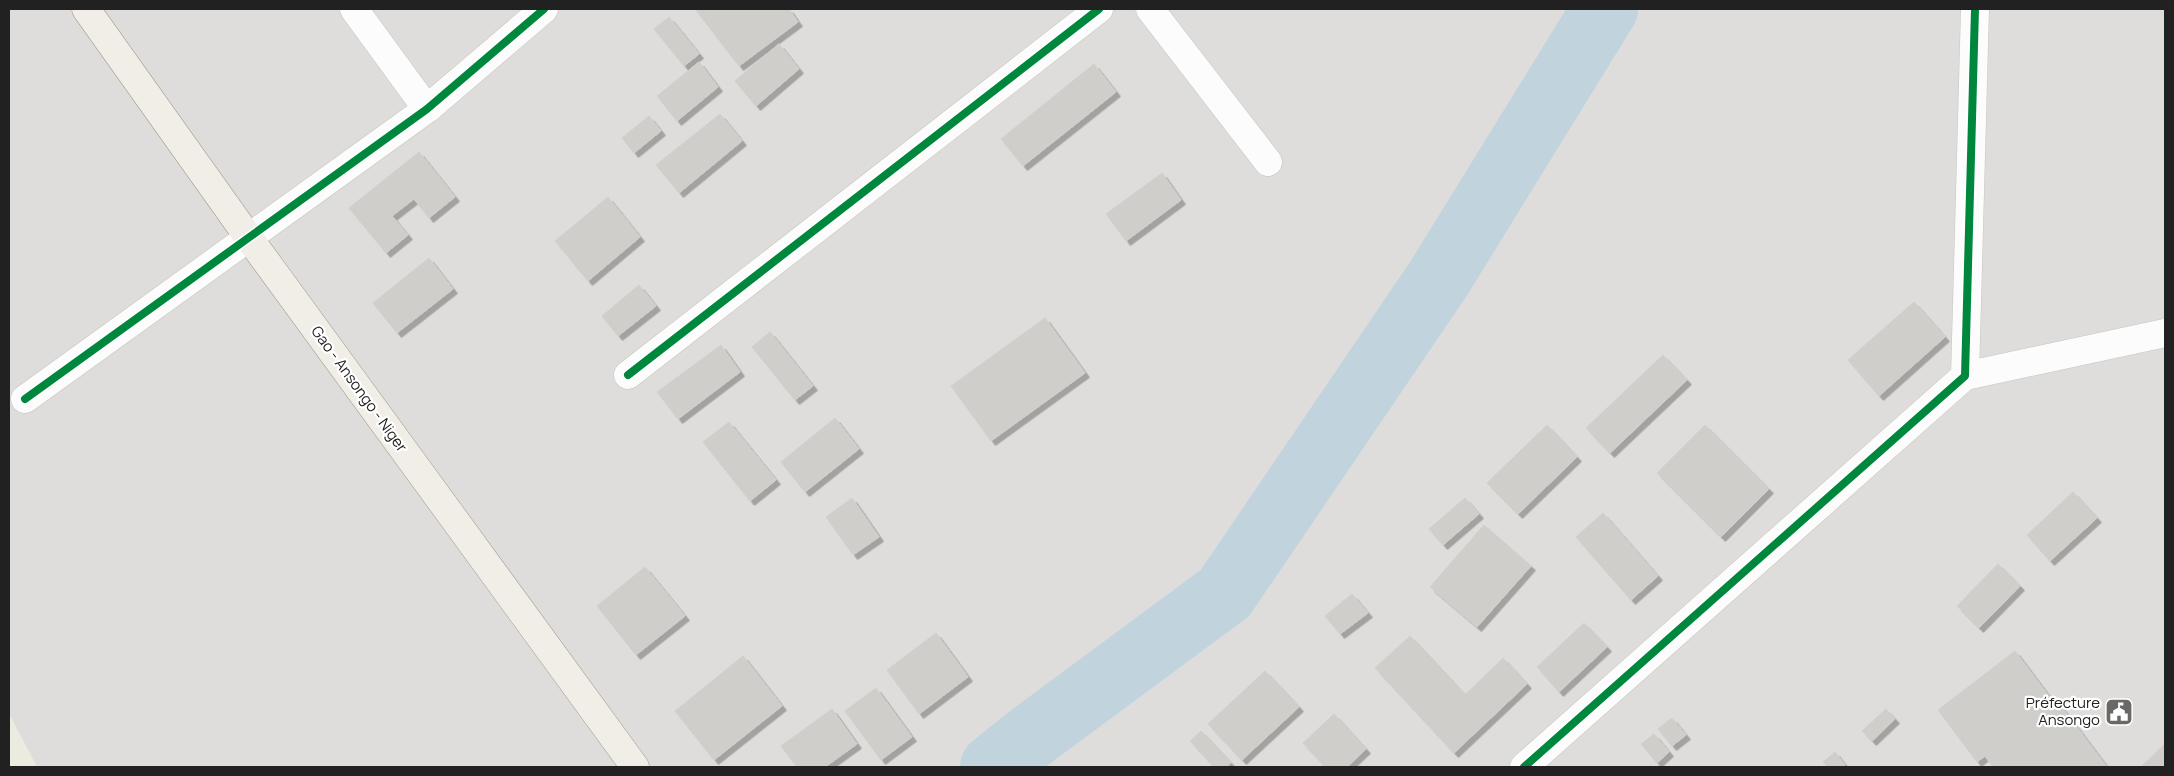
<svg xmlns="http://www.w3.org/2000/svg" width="2174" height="776" viewBox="0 0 2174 776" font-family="Manrope,sans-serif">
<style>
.residential{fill:#dedddb}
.farmland{fill:#ebecdf}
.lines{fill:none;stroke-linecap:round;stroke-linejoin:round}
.river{stroke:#c1d4de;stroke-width:66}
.building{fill:#cfcecb;stroke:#d1cfcc;filter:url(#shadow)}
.minor-casing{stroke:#c4c4c2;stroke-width:29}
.primary-casing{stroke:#a39d89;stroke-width:29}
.minor{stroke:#fcfcfc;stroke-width:28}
.primary{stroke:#f1ede7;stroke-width:28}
.cycleway-casing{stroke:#fff;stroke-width:11}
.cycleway{stroke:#00873e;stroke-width:8}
.labels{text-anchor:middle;stroke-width:4.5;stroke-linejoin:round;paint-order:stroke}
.street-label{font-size:15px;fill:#212121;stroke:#fff}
.poi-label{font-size:15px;fill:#212121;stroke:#fff;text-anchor:end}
</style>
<defs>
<filter id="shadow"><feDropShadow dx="4.5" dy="4.5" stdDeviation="0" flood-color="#0004"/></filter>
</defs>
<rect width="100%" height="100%" fill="#eeedea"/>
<polygon class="residential" points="9,9 2165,9 2165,767 37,767 9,714"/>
<polygon class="farmland" points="9,714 37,767 9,767"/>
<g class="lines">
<polyline class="river" points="993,767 1029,738 1225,593 1439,278 1605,9"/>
</g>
<g class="building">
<polygon points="695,9 765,9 767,11 770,9 789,9 798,22 739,66"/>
<polygon points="669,17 699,54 684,66 654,29"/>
<polygon points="779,44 799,69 756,106 735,81"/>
<polygon points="699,62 718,87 677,121 657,96"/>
<polygon points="1094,64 1116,92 1023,166 1001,139"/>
<polygon points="720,114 742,141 679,193 656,165"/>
<polygon points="649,116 661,131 634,153 622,138"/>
<polygon points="419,152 455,197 429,218 414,199 392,216 408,235 386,253 349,208"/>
<polygon points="1162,173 1181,200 1126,241 1106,214"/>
<polygon points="608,197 640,237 588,281 555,241"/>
<polygon points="429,258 453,289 397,333 373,303"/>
<polygon points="639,285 656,306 618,336 602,316"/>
<polygon points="1914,302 1945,337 1879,396 1848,360"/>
<polygon points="1045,318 1085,373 991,441 951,386"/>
<polygon points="770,332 813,386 795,400 752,347"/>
<polygon points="721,345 740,372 678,419 657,392"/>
<polygon points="1663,355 1687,380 1610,453 1586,428"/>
<polygon points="835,418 859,449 805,492 781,462"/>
<polygon points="729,422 776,480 750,501 703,442"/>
<polygon points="1547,425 1577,457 1518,514 1487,483"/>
<polygon points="1705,425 1769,489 1721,537 1657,473"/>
<polygon points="2073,492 2097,518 2050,561 2027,535"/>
<polygon points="852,498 879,537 853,555 826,517"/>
<polygon points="1465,498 1479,514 1443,545 1429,529"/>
<polygon points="1603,513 1658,576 1631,600 1576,537"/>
<polygon points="1484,525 1531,566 1477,627 1430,587"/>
<polygon points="1998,564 2020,586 1979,628 1957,606"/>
<polygon points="645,567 685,616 636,655 597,606"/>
<polygon points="1352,594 1368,613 1340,634 1325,616"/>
<polygon points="1584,623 1607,647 1559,692 1537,667"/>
<polygon points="936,633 968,677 919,714 887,670"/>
<polygon points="1410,636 1465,695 1503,658 1527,684 1454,753 1375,668"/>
<polygon points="2015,651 2054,703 2057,701 2107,767 1993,767 1985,756 1977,762 1938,710"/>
<polygon points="743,656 782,706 714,760 675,711"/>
<polygon points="1265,671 1299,707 1242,760 1208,724"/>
<polygon points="876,688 912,737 881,760 845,711"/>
<polygon points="832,709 857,744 825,767 797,767 781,746"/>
<polygon points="1886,709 1895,719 1872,741 1862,731"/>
<polygon points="1334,714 1366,749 1347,767 1325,767 1303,743"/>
<polygon points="1672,718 1686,735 1672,746 1658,729"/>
<polygon points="1201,731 1231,763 1226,767 1214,767 1190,741"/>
<polygon points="1654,734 1669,752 1657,763 1641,744"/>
<polygon points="2165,744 2165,767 2141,767"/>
<polygon points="1835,752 1845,765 1842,767 1828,767 1823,762"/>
</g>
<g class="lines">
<defs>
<g id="minor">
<polyline points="354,9 427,109"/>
<polyline points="1150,9 1268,162"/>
<polyline points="628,375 1099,9"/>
<polyline points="1965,376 2165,333"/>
<polyline points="25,399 427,109 544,9"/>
<polyline points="1524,767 1965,376 1975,9"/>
</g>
<polyline id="primary" points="86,9 249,238 635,767"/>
</defs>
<use href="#minor" class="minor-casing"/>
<use href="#primary" class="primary-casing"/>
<use href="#minor" class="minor"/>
<use href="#primary" class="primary"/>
<defs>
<g id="cycleway">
<polyline points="628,375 1099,9"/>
<polyline points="25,399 427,109 544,9"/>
<polyline points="1524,767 1965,376 1975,9"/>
</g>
</defs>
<use href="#cycleway" class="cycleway-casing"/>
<use href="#cycleway" class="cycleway"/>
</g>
<defs>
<symbol id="civic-square" viewBox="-11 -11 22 22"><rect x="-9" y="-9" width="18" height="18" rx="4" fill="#696867" stroke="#fff"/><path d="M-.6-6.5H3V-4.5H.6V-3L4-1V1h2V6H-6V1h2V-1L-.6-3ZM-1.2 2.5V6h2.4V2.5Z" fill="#fff"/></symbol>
</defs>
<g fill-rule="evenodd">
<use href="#civic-square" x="2103" y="696" width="32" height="32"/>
</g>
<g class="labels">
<g class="street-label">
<text transform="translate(359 389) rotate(54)" y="5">Gao - Ansongo - Niger</text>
</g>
<g class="poi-label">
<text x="2100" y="708">Préfecture<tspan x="2100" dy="17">Ansongo</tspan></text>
</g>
</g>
<rect width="2174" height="776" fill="none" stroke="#212121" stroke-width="20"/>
</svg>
